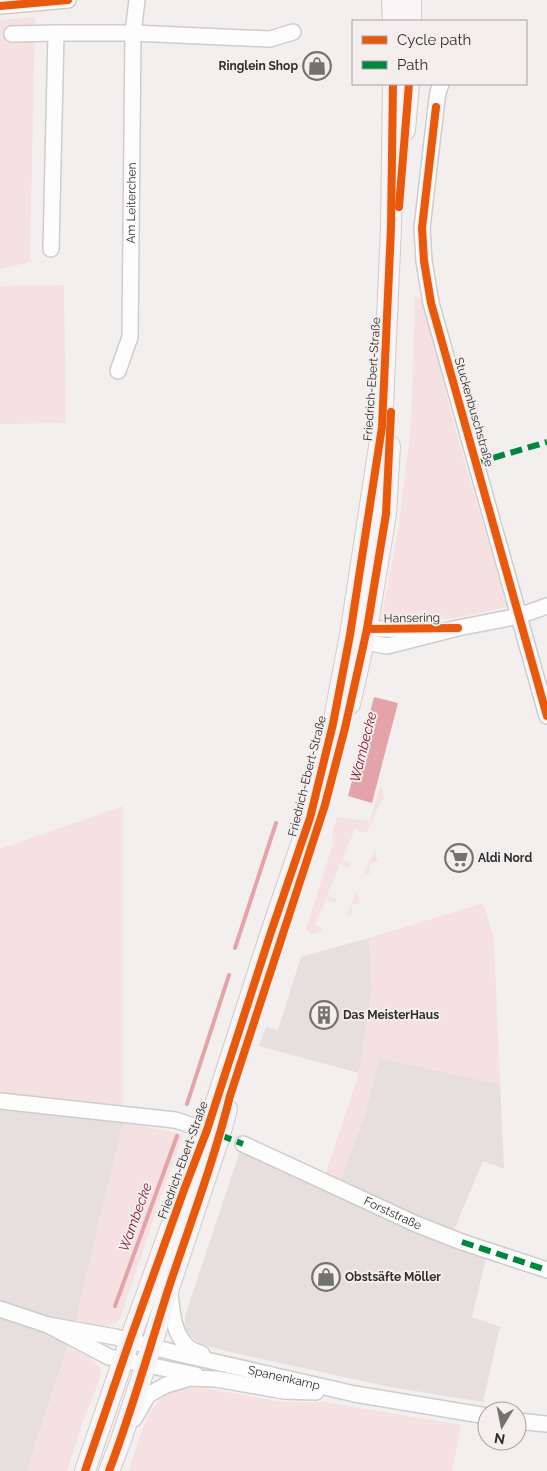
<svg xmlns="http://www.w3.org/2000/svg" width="547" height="1471" viewBox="0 0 547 1471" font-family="Raleway,sans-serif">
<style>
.built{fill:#e7dede}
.green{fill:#f5e1e1}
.water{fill:#e4a3a8}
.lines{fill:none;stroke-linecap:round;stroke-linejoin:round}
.stream{stroke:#e4a3a8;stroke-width:4}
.minor-casing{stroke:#cfcccc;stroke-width:18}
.secondary-casing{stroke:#cfcccc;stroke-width:22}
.minor{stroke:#fdfdfd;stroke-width:15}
.secondary{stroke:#f9f4f5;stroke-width:20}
.quiet{stroke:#00873e;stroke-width:6;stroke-dasharray:12 6;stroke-linecap:butt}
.cycleway-casing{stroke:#f4eeee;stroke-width:11}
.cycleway{stroke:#e8590c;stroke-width:8}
.labels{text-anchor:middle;stroke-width:4;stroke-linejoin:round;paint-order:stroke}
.poi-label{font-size:12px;font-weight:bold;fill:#2f2d2d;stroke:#f4eeee;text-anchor:start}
.street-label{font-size:12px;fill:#2f2d2d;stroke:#f4eeee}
.water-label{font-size:14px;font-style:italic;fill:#881b32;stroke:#f4eeee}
</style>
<rect width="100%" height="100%" fill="#f3efef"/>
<g class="built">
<polygon points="369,938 372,990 359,1073 259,1046 266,1027 278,1030 301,957"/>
<polygon points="379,1058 500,1084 504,1169 483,1161 448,1244 486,1258 472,1317 500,1327 483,1402 390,1387 230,1352 200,1344 190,1335 185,1327 185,1316 240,1151 336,1193 365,1114"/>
<polygon points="0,1109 123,1122 76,1320 27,1471 0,1471"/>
</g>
<g class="green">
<polygon points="35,17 30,262 0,269 0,20"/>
<polygon points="64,285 66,423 0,424 0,286"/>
<polygon points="415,296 424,300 454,425 507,607 456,618 381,621 398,531 411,426"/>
<polygon points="382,788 385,799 381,801 367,832 364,833 355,829 342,860 351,864 349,868 340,864 327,895 336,899 335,903 326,899 315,925 323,929 322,931 312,934 306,929 333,844 333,839 332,835 337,817 370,821 379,789"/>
<path d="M 123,806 L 123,1122 L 183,1134 L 159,1202 L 120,1319 C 105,1331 93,1324 76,1320 L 123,1122 L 0,1109 L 0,849 Z"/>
<polygon points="375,850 378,861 369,864 371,873 365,874 365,870"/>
<polygon points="357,892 360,903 351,905 353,914 348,916 347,913"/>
<polygon points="483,903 494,939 500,1084 379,1058 365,1114 339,1184 325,1176 359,1073 372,990 369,938"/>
<polygon points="68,1347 89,1357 101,1368 99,1381 83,1421 67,1471 27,1471"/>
<polygon points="169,1358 266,1378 266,1385 168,1364"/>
<path d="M 188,1387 L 205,1388 L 282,1402 L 324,1402 L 461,1425 L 452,1471 L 129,1471 C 137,1447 145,1405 170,1392 C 175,1389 182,1388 188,1387 Z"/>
</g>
<polygon class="water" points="374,697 398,703 372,803 348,796"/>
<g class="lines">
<g class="stream">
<polyline points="235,948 276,823"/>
<polyline points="187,1104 229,975"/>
<polyline points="115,1306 177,1136"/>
</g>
<defs>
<g id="minor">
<polyline points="0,6 68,0"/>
<polyline points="12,34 56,33 133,33 270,39 293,32"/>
<polyline points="441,84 438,92 436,107 422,228 424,261 431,303 547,716"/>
<polyline points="51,249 56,33"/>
<path id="s1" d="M 118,371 L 130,337 L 133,33 L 137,0"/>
<polyline points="359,632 367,629 435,629"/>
<polyline points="356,638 364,642 387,646 458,628 519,616 547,606"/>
<polyline points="0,1101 175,1120 215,1133"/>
<path id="s2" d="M 243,1144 L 416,1224 L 462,1242 L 547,1270"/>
<path d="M 170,1293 C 172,1311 173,1333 187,1346 C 191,1350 197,1352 202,1354"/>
<polyline points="0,1309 48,1325 109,1357 196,1375"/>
<path id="s3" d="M 48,1325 L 115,1337 L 176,1353 L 355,1394 L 487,1416"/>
<polyline points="134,1419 148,1395 166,1385 190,1378 216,1379 284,1391 316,1392"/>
<polyline points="517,1421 547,1424"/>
</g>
<g id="secondary">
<polyline points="392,0 393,21"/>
<polyline points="411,21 411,0"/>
<polyline points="405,130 409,84"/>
<polyline points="350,704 367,629 386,514 390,446"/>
<polyline points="85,1471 130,1340 184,1190 207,1130 270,935 310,818 333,724 350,635 382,427 391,228 393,84"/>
<polyline points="109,1471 120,1443 146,1364 169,1288 220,1135 227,1109"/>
</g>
</defs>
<use href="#minor" class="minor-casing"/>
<use href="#secondary" class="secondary-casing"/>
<use href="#minor" class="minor"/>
<use href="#secondary" class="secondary"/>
<g class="quiet">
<polyline points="476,463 547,442"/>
<polyline points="220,1135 243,1144"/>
<polyline points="462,1242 547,1270"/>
</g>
<defs>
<g id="cycleway">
<polyline points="0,6 68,0"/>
<polyline points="436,107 422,228 424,261 431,303 547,716"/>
<polyline points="399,207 409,84"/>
<polyline points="367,629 458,628"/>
<polyline points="85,1471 130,1340 184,1190 207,1130 270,935 310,818 333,724 350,635 382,427 391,228 393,84"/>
<path d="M 109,1471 C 132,1411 149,1349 169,1287 C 190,1224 214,1161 230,1096 L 325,805 L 345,728 L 367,629 L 386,514 L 391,412"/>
</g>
</defs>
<use href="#cycleway" class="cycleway-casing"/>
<use href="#cycleway" class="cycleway"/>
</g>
<defs>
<symbol id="shop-ring" viewBox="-11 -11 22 22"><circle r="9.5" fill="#f4eeee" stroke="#747171" stroke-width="1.5"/><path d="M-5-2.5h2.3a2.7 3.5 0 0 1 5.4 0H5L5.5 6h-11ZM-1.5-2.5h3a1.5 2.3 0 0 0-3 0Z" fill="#747171"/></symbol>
<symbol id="supermarket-ring" viewBox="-11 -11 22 22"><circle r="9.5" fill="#f4eeee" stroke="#747171" stroke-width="1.5"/><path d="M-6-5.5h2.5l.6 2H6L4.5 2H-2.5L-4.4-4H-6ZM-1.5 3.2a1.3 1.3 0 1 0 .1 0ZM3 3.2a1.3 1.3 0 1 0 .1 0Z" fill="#747171"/></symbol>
<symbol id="building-ring" viewBox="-11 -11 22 22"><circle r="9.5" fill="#f4eeee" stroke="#747171" stroke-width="1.5"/><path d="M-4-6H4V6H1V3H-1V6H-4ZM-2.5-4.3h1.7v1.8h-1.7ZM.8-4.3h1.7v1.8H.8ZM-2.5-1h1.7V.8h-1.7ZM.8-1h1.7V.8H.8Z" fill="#747171"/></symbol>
</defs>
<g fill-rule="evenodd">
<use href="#shop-ring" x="301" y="50" width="32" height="32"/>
<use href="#supermarket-ring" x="443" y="842" width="32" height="32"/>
<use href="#building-ring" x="308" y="999" width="32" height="32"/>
<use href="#shop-ring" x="310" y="1261" width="32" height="32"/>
</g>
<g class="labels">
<g class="poi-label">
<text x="298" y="70" text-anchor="end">Ringlein Shop</text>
<text x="478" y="862">Aldi Nord</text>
<text x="343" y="1019">Das MeisterHaus</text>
<text x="345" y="1281">Obstsäfte Möller</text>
</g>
<g class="street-label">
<text dy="4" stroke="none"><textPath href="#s1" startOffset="170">Am Leiterchen</textPath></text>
<text transform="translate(372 379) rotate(-86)" y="4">Friedrich-Ebert-Straße</text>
<text transform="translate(474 412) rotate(74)" y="4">Stuckenbuschstraße</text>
<text transform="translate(412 618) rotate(-1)" y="4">Hansering</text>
<text transform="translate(307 776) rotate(-76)" y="4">Friedrich-Ebert-Straße</text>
<text transform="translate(183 1160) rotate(-70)" y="4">Friedrich-Ebert-Straße</text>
<text dy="4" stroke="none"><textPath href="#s2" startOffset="165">Forststraße</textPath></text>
<text dy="4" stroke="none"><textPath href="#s3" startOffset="242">Spanenkamp</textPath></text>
</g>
<g class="water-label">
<text transform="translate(363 747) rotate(-76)" y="5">Wambecke</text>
<text transform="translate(135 1217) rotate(-70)" y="5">Wambecke</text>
</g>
</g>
<rect x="352" y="20" width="175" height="65" fill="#f4eeee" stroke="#a5a1a1"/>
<rect x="362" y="36" width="25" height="8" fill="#e8590c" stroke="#a5a1a1"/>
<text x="397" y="45" font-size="15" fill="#2f2d2d">Cycle path</text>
<rect x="362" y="61" width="25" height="8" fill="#00873e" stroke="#a5a1a1"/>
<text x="397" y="70" font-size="15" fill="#2f2d2d">Path</text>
<g transform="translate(502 1426) rotate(190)"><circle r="24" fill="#f4eeee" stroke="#a5a1a1"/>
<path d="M0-4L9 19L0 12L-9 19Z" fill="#747171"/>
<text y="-8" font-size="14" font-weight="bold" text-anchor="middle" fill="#2f2d2d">N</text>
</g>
</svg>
